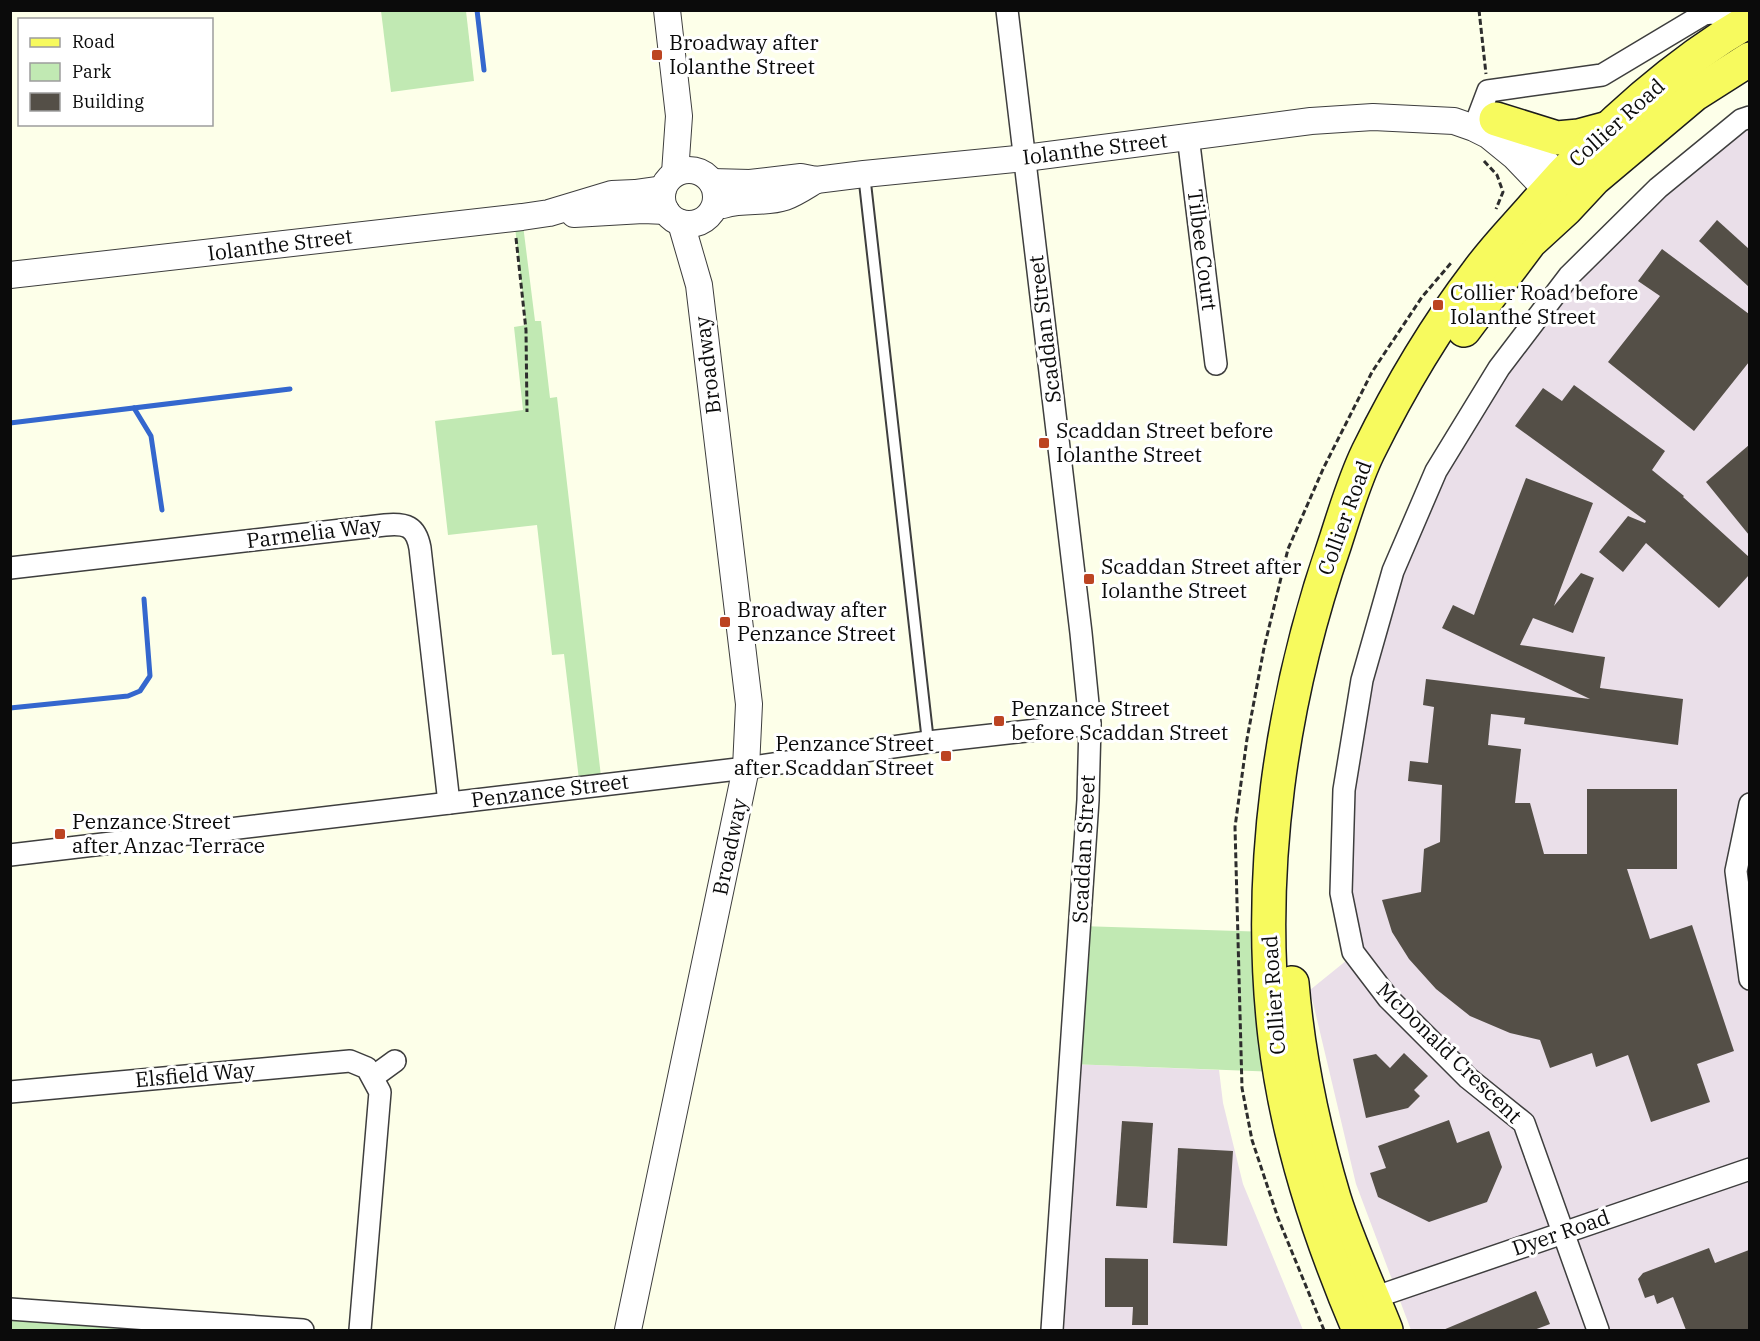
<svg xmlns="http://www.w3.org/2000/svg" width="1760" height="1341" viewBox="0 0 1760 1341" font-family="'IBM Plex Serif',serif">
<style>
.industrial{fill:#eadfe9}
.green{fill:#c1e9b3}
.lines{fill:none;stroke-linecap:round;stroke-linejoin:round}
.stream{stroke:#3467ce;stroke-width:5}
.building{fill:#544f47}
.service-casing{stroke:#3e3e3e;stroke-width:14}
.minor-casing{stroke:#3e3e3e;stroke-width:24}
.tertiary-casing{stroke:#3e3e3e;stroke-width:28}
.primary-casing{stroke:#1c1c1c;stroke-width:36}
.path{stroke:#2d2d2d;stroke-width:3;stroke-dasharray:6 3;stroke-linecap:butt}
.service{stroke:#fff;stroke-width:10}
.minor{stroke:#fff;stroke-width:21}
.tertiary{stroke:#fff;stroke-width:26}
.primary{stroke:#f7fa5e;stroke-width:33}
.poi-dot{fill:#bc4422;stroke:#fff;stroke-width:2}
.labels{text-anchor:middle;stroke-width:6;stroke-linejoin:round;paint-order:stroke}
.poi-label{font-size:21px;fill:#0b0b0b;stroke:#fff;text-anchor:start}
.street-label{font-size:21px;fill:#0b0b0b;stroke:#fff}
</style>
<rect width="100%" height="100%" fill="#fdffe9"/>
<g class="industrial">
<polygon points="1749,113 1749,1330 1411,1330 1356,1184 1310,990 1352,956 1340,891 1362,678 1442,459 1568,272"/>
<polygon points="1070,1064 1219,1070 1223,1103 1243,1184 1303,1330 1055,1330"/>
</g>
<g class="green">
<polygon points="381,11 466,11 474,81 391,92"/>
<polygon points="522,217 535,321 541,321 550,398 557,397 602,785 580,788 564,654 552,655 537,525 448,535 435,421 523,410 514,327 526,325 514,218"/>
<polygon points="1080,926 1269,932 1281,1072 1070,1064"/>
<polygon points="10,1309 133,1318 132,1330 11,1330"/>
</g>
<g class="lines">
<g class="stream">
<polyline points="477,10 484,70"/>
<polyline points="134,408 151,436 162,510"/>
<polyline points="10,423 290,389"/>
<polyline points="10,708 128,696 140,691 150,676 144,599"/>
</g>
</g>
<g class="building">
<polygon points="1717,220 1749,249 1749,287 1699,241"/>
<polygon points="1662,249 1749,314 1749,362 1694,431 1608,362 1660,296 1638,281"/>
<polygon points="1574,385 1665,451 1652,470 1684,496 1683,497 1749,557 1749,575 1719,608 1646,543 1623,572 1599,552 1628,516 1645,523 1646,521 1515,426 1543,388 1562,401"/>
<polygon points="1749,445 1749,535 1706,482"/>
<polygon points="1526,478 1593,503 1554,606 1581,573 1594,578 1573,633 1533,618 1520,645 1605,657 1600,688 1683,699 1678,745 1524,724 1525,718 1491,714 1488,745 1521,749 1515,803 1530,803 1544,854 1587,854 1587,789 1677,789 1677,869 1627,869 1650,939 1692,925 1734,1051 1697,1064 1710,1102 1651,1122 1628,1055 1596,1067 1592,1053 1550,1068 1540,1040 1510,1033 1470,1016 1436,989 1409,959 1392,932 1382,900 1421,892 1424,849 1440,842 1442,785 1408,781 1410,761 1428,763 1434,707 1423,705 1426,679 1590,699 1442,628 1453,605 1474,615"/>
<polygon points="1404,1053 1428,1076 1414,1090 1420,1096 1408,1108 1366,1118 1353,1059 1376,1054 1390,1068"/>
<polygon points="1449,1120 1457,1143 1489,1131 1502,1167 1487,1202 1429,1222 1378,1197 1370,1173 1386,1168 1378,1146"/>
<polygon points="1122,1121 1153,1123 1147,1208 1116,1206"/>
<polygon points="1178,1148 1233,1151 1227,1246 1173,1243"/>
<polygon points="1709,1248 1715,1263 1749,1250 1749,1330 1686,1330 1673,1297 1657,1304 1654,1295 1645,1298 1638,1279 1643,1273"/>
<polygon points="1105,1258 1148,1259 1148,1325 1132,1325 1133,1307 1105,1307"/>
<polygon points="1536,1291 1550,1324 1534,1330 1443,1330"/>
</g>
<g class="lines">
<defs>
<polyline id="service" points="864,174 928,742"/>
<g id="minor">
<polyline points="1007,10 1081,633 1090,724 1088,800 1052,1330"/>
<path d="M 1474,128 L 1488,91 L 1602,75 L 1704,14 C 1718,11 1729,18 1742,24"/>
<polyline points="1188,136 1216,364"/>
<path d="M 10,568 L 385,525 C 406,523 416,526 420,548 L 449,803"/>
<polyline points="1750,804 1736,871 1750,979"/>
<polyline points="10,855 746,768 928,742 1090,724"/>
<polyline points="373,1077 395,1061"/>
<polyline points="10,1092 350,1061 367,1068 380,1092 360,1330"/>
<polyline points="1373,1298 1750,1169"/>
<polyline points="10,1309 303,1330"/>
<polyline points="1598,1330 1524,1123 1468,1078 1388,998 1353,952 1341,893 1344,790 1362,680 1393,571 1436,471 1499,368 1569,276 1658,188 1741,120 1750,117"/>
</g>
<g id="tertiary">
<polyline points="667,10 679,116 675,173"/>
<polyline points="1510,129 1573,188"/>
<circle cx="689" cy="197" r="27"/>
<polyline points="712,182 750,183 801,177 816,180 864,174 1025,158 1311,121 1373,117 1454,121 1474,128 1488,135 1515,157 1559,203"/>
<path d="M 723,205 C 745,198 765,204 785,197 C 796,193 806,186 816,180"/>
<polyline points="574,214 643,210 666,211"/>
<polyline points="10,275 522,217 549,213 612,194 635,193 663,189"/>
<polyline points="628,1330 746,768 749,704 699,285 681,223"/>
</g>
<g id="primary">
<polyline points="1496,119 1557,138 1579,136 1605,129"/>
<polyline points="1464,330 1530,242 1566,209 1594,179 1695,94 1750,59"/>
<path d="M 1292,983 C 1298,1054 1314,1131 1334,1198 C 1348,1243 1369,1287 1386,1330"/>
<path d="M 1359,1330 C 1319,1236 1287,1139 1275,1037 C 1256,872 1281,699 1335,543 C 1345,512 1354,481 1368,452 C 1399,389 1435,328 1477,273 C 1494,249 1516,227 1535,205 C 1597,134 1668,68 1750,20"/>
</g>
</defs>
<use href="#service" class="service-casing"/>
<use href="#minor" class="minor-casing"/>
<use href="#tertiary" class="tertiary-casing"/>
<use href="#primary" class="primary-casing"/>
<g class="path">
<polyline points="1479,10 1486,74"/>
<polyline points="1484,161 1497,175 1503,192 1496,209"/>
<polyline points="516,238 526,330 527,412"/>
<polyline points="1324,1330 1278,1218 1252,1140 1242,1088 1235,827 1247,739 1264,648 1288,549 1324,467 1372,372 1422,297 1451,263"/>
</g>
<use href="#service" class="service"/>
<use href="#minor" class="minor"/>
<use href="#tertiary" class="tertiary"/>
<use href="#primary" class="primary"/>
</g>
<g class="poi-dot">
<rect x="651" y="49" width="12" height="12" rx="3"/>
<rect x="1432" y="299" width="12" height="12" rx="3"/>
<rect x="1038" y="437" width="12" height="12" rx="3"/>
<rect x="1083" y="573" width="12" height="12" rx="3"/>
<rect x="719" y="616" width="12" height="12" rx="3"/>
<rect x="993" y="715" width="12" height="12" rx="3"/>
<rect x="940" y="750" width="12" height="12" rx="3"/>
<rect x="54" y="828" width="12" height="12" rx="3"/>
</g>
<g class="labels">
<g class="poi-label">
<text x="669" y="50">Broadway after<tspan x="669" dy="24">Iolanthe Street</tspan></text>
<text x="1450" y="300">Collier Road before<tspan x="1450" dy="24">Iolanthe Street</tspan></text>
<text x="1056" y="438">Scaddan Street before<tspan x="1056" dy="24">Iolanthe Street</tspan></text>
<text x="1101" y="574">Scaddan Street after<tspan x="1101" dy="24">Iolanthe Street</tspan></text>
<text x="737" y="617">Broadway after<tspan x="737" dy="24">Penzance Street</tspan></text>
<text x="1011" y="716">Penzance Street<tspan x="1011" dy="24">before Scaddan Street</tspan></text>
<text x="934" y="751" text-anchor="end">Penzance Street<tspan x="934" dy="24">after Scaddan Street</tspan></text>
<text x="72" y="829">Penzance Street<tspan x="72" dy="24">after Anzac Terrace</tspan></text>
</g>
<g class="street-label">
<text transform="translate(1617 123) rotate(-42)" y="7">Collier Road</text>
<text transform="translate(1095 149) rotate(-7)" y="7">Iolanthe Street</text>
<text transform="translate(280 245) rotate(-7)" y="7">Iolanthe Street</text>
<text transform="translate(1202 250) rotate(83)" y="7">Tilbee Court</text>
<text transform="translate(1045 329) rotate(-97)" y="7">Scaddan Street</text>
<text transform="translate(708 365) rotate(-97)" y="7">Broadway</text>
<text transform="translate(1345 518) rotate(-70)" y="7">Collier Road</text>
<text transform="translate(314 533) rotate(-7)" y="7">Parmelia Way</text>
<text transform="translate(550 791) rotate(-7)" y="7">Penzance Street</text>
<text transform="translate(730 847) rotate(-78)" y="7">Broadway</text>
<text transform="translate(1084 849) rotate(-87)" y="7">Scaddan Street</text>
<text transform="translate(1274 995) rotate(-94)" y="7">Collier Road</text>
<text transform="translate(1449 1053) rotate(44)" y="7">McDonald Crescent</text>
<text transform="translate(195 1075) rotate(-5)" y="7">Elsfield Way</text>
<text transform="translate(1561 1233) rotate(-19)" y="7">Dyer Road</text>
</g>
</g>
<rect width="1760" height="1341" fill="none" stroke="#0b0b0b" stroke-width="24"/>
<rect x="18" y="18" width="195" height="108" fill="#ffffff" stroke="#9d9d9d" stroke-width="1.5"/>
<rect x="30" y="38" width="30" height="9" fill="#f7fa5e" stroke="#9d9d9d" stroke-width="1.5"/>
<text x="72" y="48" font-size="18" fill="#0b0b0b">Road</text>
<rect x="30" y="63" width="30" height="18" fill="#c1e9b3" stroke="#9d9d9d" stroke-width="1.5"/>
<text x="72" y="78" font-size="18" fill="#0b0b0b">Park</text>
<rect x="30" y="93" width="30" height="18" fill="#544f47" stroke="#9d9d9d" stroke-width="1.5"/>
<text x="72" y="108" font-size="18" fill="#0b0b0b">Building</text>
</svg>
